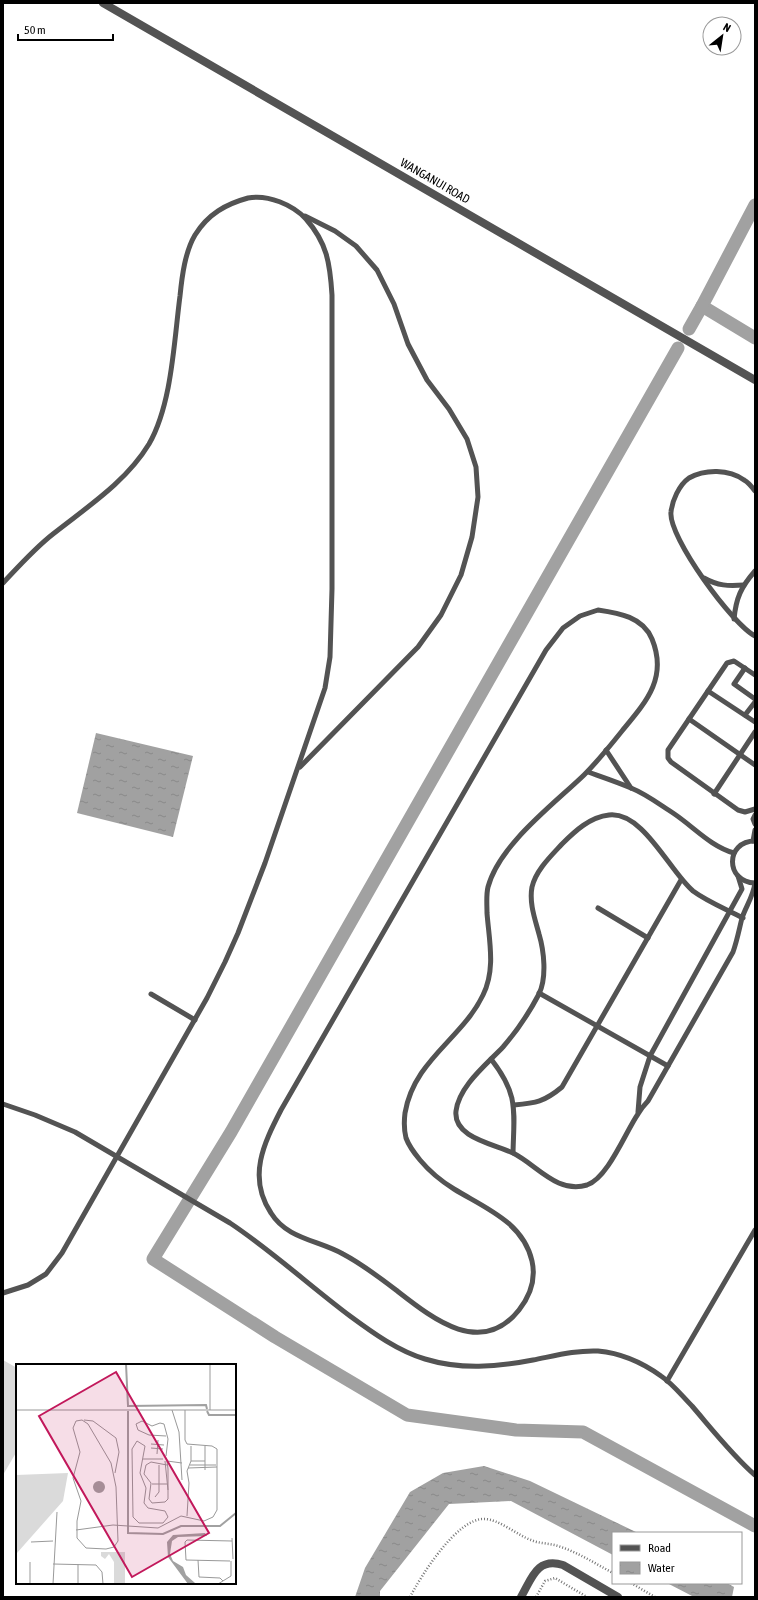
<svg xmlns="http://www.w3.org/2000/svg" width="758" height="1600" viewBox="0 0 758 1600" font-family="'Asap Condensed',sans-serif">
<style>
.park{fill:#dadada}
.water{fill:url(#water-ripples)}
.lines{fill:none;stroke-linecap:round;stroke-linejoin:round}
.canal{stroke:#a1a1a1;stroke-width:13}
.path{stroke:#757575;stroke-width:2.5;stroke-dasharray:1 2;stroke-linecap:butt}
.service{stroke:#535353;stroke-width:5}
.minor{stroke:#535353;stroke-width:8}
.tertiary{stroke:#535353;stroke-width:8}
.labels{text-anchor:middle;stroke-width:3;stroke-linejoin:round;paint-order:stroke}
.street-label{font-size:12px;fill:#000;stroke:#fff}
.inset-river{fill:none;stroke:#a1a1a1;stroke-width:2}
.inset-road{fill:none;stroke:#999;stroke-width:1}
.view{fill:#c2185b;fill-opacity:0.15;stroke:#c2185b;stroke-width:2}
.inset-edge{fill:none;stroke:#000;stroke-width:2}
</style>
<defs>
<pattern id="water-ripples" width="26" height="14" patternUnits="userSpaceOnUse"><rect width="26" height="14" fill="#a1a1a1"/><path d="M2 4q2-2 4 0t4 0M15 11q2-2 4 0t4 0" fill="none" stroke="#898989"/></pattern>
</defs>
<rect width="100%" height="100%" fill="#fff"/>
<polygon class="park" points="3,1360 17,1368 17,1451 3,1475"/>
<g class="water">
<polygon points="96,733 193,756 173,837 77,813"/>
<polygon points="484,1466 530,1481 638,1533 613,1533 613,1555 511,1501 449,1504 380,1591 380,1597 355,1597 365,1568 410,1492 443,1473"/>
<polygon points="667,1583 727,1583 734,1587 732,1597 694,1597"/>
</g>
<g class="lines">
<g class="canal">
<polyline points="755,205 702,306 755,338"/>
<polyline points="689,329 702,306"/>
<polyline points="678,348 231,1132 153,1259 275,1337 407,1415 516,1430 583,1432 755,1526"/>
</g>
<g class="path">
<polyline points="631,1583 655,1597"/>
<path d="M 410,1597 C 421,1576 457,1518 484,1519 C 499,1519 517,1535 531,1540 C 540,1544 551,1543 561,1547 C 579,1553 596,1564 613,1573"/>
<polyline points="536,1597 545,1581 555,1578 587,1597"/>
</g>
<g class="service">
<path d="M 755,491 C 752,487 748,482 744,480 C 729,469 705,469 689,478 C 679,485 672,501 671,512 C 668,537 733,625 755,636"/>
<path d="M 704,578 C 718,586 728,586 744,585"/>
<path d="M 3,583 C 19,566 35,548 53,534 C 87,507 126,482 149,444 C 172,404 174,341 180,296 C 182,276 185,252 195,235 C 208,214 226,204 248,198 C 268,194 293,205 306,219 C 327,243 330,263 332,295 L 332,589 L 330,657 L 325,688 L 265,863 L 238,933 L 225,962 L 207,998 L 62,1253 L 46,1274 L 28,1285 L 3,1293"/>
<path d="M 598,610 C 619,613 643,617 652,639 C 668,678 646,702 622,731 C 610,746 598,761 584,775 C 554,804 499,845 488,887 C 486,895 487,904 487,913 C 489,940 496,969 483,995 C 462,1039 414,1060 405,1113 C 404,1121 404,1130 406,1138 C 409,1146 415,1154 420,1160 C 430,1172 441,1181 454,1189 C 485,1208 523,1222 532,1261 C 536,1279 530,1296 519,1310 C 481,1358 432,1318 396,1290 C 379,1277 362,1264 343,1254 C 318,1240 287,1239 271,1213 C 247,1177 264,1143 281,1110 L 546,650 L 563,628 L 580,616 Z"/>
<path d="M 734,619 C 736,598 741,587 755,571"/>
<polyline points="745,668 734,684 755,699"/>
<polyline points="755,675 734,661 727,663 668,750 668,758 671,762 738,810 745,812 755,809"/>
<polyline points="708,691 755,722"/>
<polyline points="745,715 755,702"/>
<polyline points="689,719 755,765"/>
<polyline points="606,750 631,788"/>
<polyline points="300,767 418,647 441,615 461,575 472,537 478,497 476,467 467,439 449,409 427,380 408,344 394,304 377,270 356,246 335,231 305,216"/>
<path d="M 588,772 C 602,777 617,782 631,788 C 646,794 659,804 673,813 C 694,827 710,846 734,853"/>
<polyline points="714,794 755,732"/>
<polyline points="755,815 753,819 755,824"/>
<polyline points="753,841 755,830"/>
<path d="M 755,841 C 725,841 725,882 755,883"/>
<polyline points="598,908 648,938"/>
<path d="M 743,918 C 726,909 708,902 693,891 C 670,872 643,811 609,815 C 590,817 575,831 562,844 C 551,856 536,870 532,887 C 529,903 535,919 539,934 C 544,951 547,977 539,994 C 529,1013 517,1031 503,1047 C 487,1064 459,1086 456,1111 C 453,1138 495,1144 513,1153 C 537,1165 557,1194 587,1185 C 608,1178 626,1131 638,1114 C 641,1109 644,1105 648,1101 L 733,952 C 737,941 739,930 742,918 C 746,906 753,897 755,883"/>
<polyline points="539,993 668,1066"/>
<polyline points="151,994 195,1020"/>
<path d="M 491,1059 C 519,1095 514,1110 513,1153"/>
<path d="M 3,1104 L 35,1115 L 75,1132 L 230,1223 C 272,1251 310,1286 350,1316 C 373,1333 398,1351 425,1359 C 461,1370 497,1367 533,1360 C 554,1356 576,1350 598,1351 C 620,1353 643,1363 661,1376 C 673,1384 682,1396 692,1406 C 711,1428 733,1456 755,1475"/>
<path d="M 514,1105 C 536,1103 544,1102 562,1087 L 681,880"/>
<polyline points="638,1112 640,1087 650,1056 742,889 738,876"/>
<polyline points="667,1381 755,1230"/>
</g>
<path class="minor" d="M 521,1597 C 532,1578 537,1557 563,1565 L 618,1597"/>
<polyline class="tertiary" points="103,3 755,380"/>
</g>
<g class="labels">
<g class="street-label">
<text transform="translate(435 181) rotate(30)" y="4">WANGANUI ROAD</text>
</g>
</g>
<g transform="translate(16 1364)">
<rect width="220" height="220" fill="#fff"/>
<path d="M 52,109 L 47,137 L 1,189 L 0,220 L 0,111 ZM 85,188 L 109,188 L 109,220 L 98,220 L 98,198 L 93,190 L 89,195 L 85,192 Z" fill="#dadada"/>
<path d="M77 123a6 6 0 1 1 12 0a6 6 0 1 1-12 0ZM 189,169 L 191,172 L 162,173 L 156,177 L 154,190 L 157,197 L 167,203 L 170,211 L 179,219 L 187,220 L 172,220 L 152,193 L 151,178 L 157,171 Z" fill="#a1a1a1"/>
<path class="inset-river" d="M 110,0 L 112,42 L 190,41 L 191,45M 112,47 L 112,169 L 147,170 L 165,162 L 204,162 L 220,149M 191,47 L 193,51 L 220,51"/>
<path class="inset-road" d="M 194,0 L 194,46M 0,46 L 220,46M 156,46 L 163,68 L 166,116M 66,56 L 72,60 L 95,99 L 100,123 L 102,177 L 98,183 L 90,185 L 70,184 L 61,174 L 61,157 L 65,137 L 57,114 L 64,88 L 57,64 L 60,57 ZM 68,56 L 77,57 L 100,74 L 103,88 L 99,109M 121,77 L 129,82 L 124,109 L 130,124 L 128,139 L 132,144 L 149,147 L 152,153 L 147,159 L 123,159 L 117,153 L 116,85 ZM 135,80 L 148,81M 189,82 L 189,106M 135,84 L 147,85M 141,90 L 142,76M 150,92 L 152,75 L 148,60 L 144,59 L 136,62 L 126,57 L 120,60 L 122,66 L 133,71 L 150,72M 127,95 L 147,95M 149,97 L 152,126M 151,97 L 152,105 L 152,135 L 149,138 L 136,139 L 133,135 L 135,119 L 128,110 L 130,101 L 135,98 L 151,101M 151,97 L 166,99M 175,97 L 189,97M 174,101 L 200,101M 172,104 L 201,103M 136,120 L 151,120M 139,133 L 143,128 L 143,101M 171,152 L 173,119 L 171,107 L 175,97 L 175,82M 60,166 L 97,161 L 142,164 L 165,152 L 188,157 L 197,153 L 201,146 L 201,85 L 196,82 L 171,80 L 169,76 L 169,46M 216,174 L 217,195M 15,178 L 37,177M 182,196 L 183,213 L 204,214 L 207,217M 214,197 L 170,196 L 169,178 L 171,176 L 216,177M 37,200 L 80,201 L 86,208 L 87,220M 14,220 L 14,198M 37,220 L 41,148M 62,220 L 62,200M 202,220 L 215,212 L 215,197"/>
<path class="view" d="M 100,8 L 193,169 L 116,213 L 23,52 Z"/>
<rect width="220" height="220" class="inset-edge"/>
</g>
<rect width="758" height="1600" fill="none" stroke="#000000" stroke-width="8"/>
<rect x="612" y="1532" width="130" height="52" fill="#ffffff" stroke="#999999"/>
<rect x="620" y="1545" width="20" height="6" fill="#535353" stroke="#999999"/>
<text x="648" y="1552" font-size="12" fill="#000000">Road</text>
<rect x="620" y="1562" width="20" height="12" fill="url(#water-ripples)" stroke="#999999"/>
<text x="648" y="1572" font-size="12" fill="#000000">Water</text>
<g transform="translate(722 36) rotate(30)"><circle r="19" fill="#ffffff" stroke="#999999"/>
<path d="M0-3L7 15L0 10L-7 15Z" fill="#000000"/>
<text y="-6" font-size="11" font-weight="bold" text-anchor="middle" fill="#000000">N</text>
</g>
<path d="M18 34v6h95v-6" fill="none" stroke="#000000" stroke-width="2"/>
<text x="24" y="34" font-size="12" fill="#000000" stroke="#ffffff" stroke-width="3" paint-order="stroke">50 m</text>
</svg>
